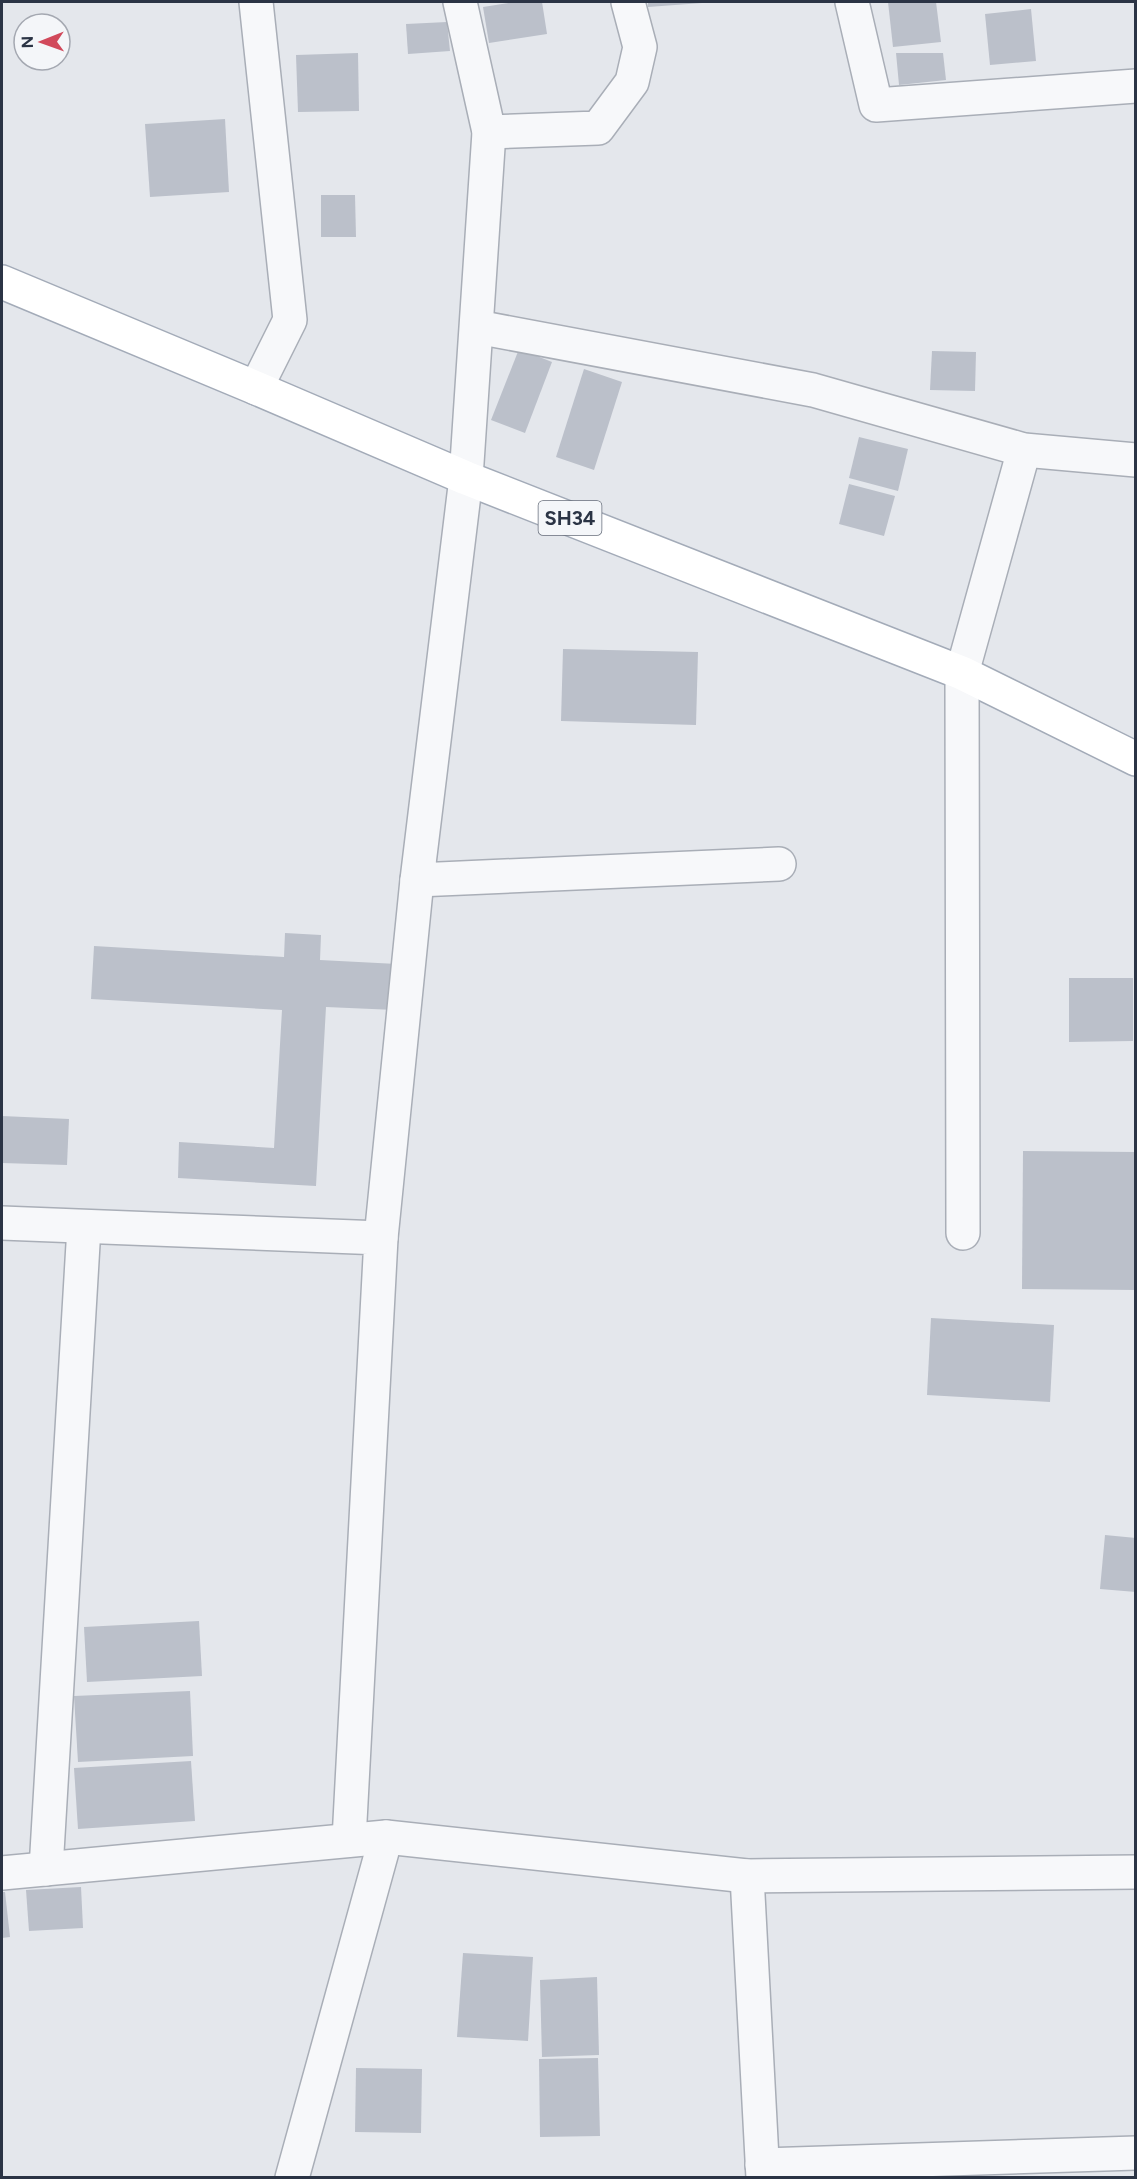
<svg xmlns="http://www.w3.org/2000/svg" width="1137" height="2179" viewBox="0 0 1137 2179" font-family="Figtree,sans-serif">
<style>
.building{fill:#bbc0ca}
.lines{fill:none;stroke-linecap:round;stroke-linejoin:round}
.minor-casing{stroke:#a9aeb7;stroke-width:36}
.primary-casing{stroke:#a3abb8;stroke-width:36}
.minor{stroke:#f7f8fa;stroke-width:33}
.primary{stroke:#fff;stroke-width:33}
.labels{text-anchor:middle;stroke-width:4.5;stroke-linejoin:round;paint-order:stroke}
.shield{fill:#f4f6f9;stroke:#676e7b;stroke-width:1.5}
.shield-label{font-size:20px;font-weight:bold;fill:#2b3445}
</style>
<rect width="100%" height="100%" fill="#e4e7ec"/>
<g class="building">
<polygon points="514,2 542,2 547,34 489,43 483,7"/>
<polygon points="648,2 702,2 702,3 648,7"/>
<polygon points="888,2 936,2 941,42 893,47"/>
<polygon points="1031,9 1036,61 990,65 985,14"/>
<polygon points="447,22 450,51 408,54 406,24"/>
<polygon points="358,53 359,111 298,112 296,55"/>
<polygon points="896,53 943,53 946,80 899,85"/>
<polygon points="225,119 229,192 150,197 145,124"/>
<polygon points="321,195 355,195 356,237 321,237"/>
<polygon points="519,349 552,362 525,433 491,420"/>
<polygon points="932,351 976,352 975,391 930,390"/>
<polygon points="584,369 622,382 594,470 556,457"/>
<polygon points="859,437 908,449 898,491 849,478"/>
<polygon points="849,484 895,496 884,536 839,524"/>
<polygon points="563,649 698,652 696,725 561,721"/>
<polygon points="285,933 321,935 320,960 397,964 395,1010 326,1007 316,1186 178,1178 179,1142 274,1148 282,1010 91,999 94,946 284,957"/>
<polygon points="1069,978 1133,978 1133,1041 1069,1042"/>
<polygon points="2,1116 69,1119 67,1165 2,1163"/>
<polygon points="1023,1151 1136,1152 1136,1290 1022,1289"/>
<polygon points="931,1318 1054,1325 1050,1402 927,1395"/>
<polygon points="1105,1535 1136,1538 1136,1592 1100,1589"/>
<polygon points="199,1621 202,1676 87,1682 84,1627"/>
<polygon points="190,1691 193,1756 78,1762 74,1696"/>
<polygon points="191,1761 195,1821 78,1829 74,1768"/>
<polygon points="81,1887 83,1928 29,1931 26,1890"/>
<polygon points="2,1892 5,1892 10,1937 2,1938"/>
<polygon points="463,1953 533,1957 528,2041 457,2037"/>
<polygon points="597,1977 599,2055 542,2057 540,1980"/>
<polygon points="598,2058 600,2136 540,2137 539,2059"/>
<polygon points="356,2068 422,2069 421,2133 355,2132"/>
</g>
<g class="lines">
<defs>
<g id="minor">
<polyline points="256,2 290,320 256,388"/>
<polyline points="460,2 489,132 466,478 417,880 779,864"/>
<polyline points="852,2 876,105 1136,86"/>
<polyline points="489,132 598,128 632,82 640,47 628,2"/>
<polyline points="477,327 813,390 1024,450 1136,460"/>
<polyline points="2,1223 381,1238 349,1840"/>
<polyline points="963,1233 962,673 1024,450"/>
<polyline points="381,1238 417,880"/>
<polyline points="46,1869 84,1227"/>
<polyline points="2,1873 386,1837 747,1876 1136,1872"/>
<polyline points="747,1876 763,2178"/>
<polyline points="762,2165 1136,2153"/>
<polyline points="292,2178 386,1837"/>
</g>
<polyline id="primary" points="2,282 256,388 466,478 962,673 1136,759"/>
</defs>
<use href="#minor" class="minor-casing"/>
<use href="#primary" class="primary-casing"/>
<use href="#minor" class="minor"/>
<use href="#primary" class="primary"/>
</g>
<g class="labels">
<rect class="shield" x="538.5" y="501" width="63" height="34" rx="4.5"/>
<g class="shield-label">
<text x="570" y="525">SH34</text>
</g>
</g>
<rect width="1137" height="2179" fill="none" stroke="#2b3445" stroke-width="6"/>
<g transform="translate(42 42) rotate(269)"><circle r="28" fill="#f4f6f9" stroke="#a4a8b1" stroke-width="1.5"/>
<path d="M0-4.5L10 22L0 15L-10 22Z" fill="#d1495b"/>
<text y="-9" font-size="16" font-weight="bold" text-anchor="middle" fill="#2b3445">N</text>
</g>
</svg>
